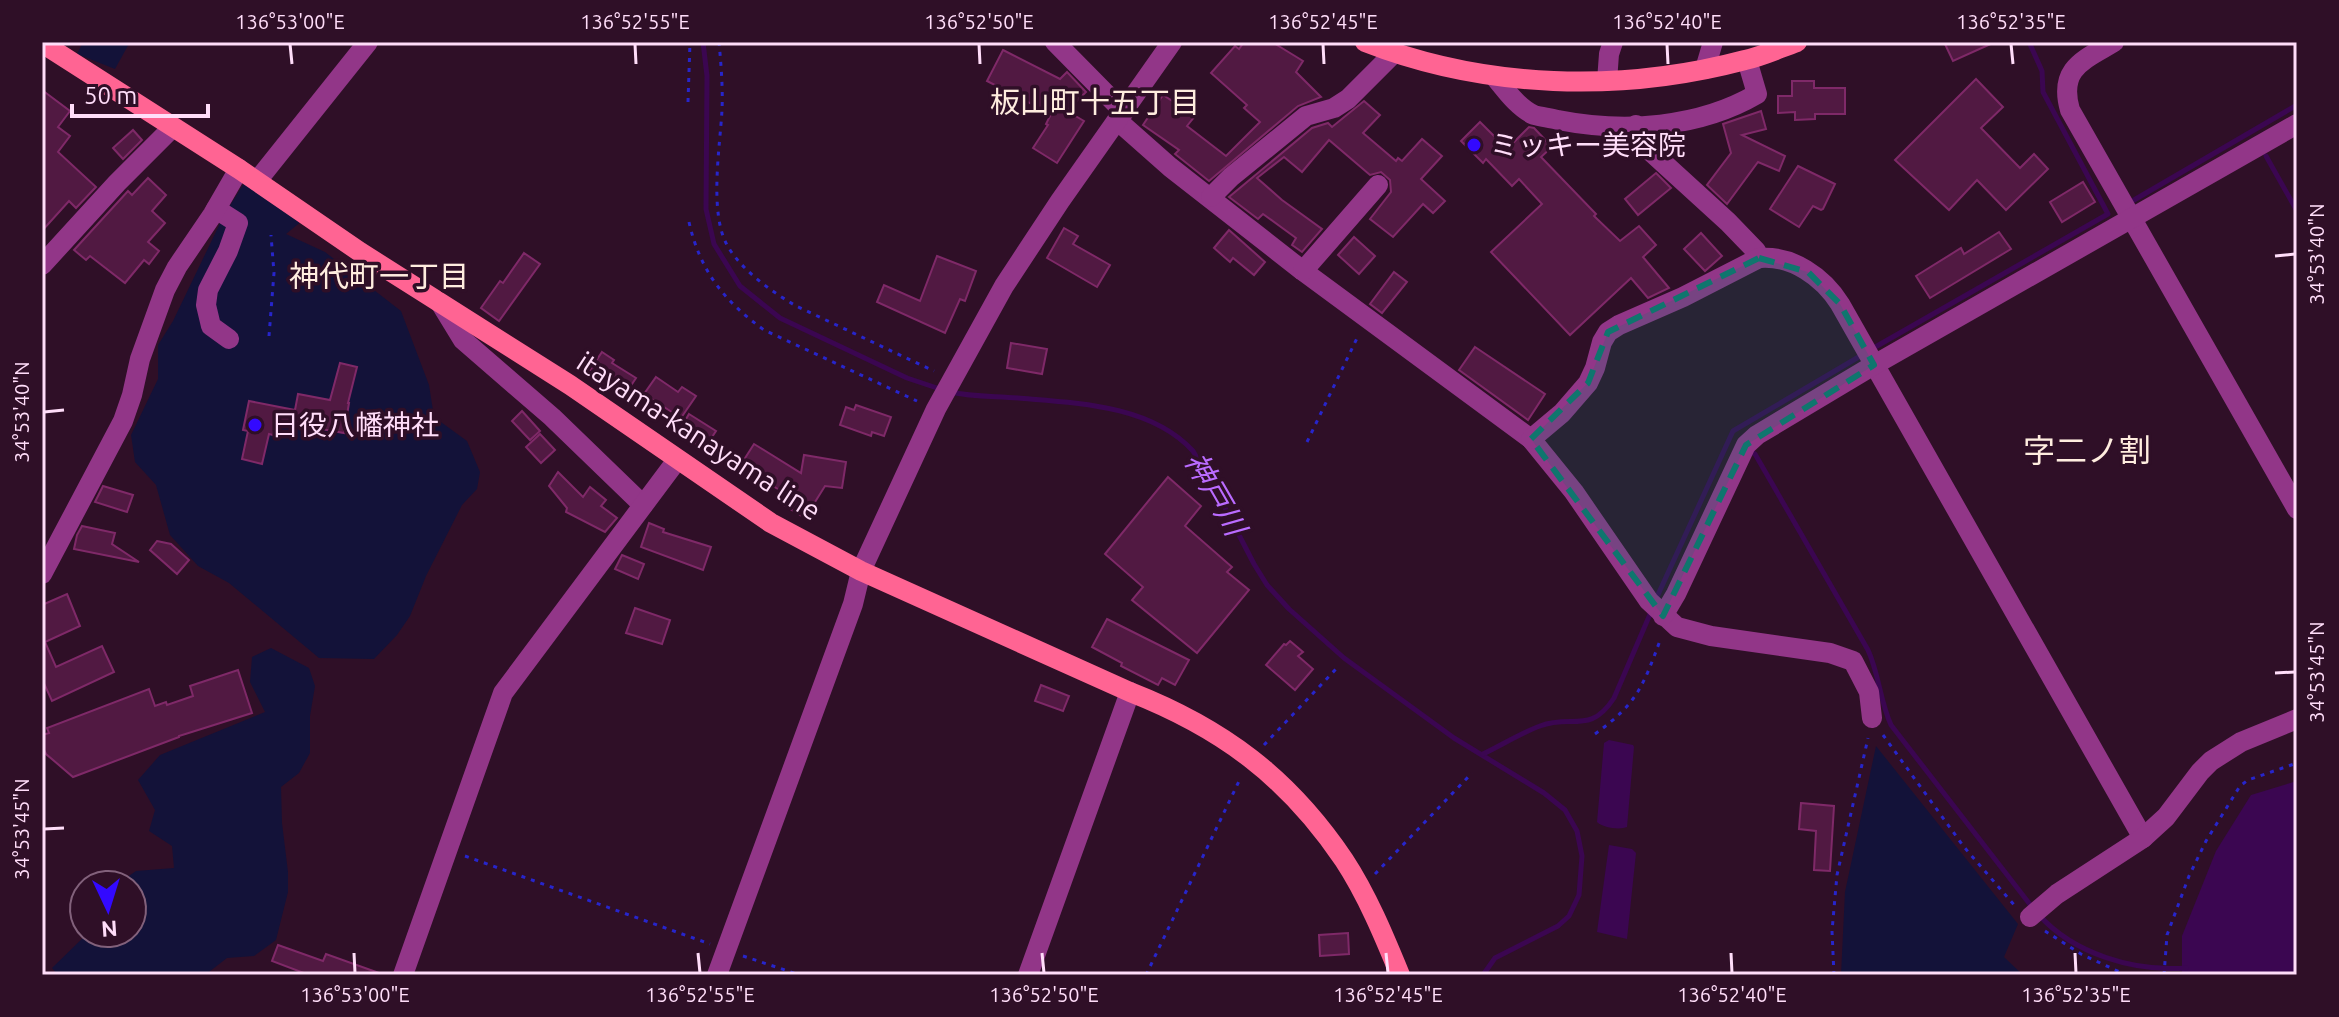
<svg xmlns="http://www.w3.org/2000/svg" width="2339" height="1017" viewBox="0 0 2339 1017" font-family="Ubuntu,'Noto Sans JP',sans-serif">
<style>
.green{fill:#131239}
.water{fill:#3b0651}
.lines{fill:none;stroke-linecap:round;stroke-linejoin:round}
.stream{stroke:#3b0651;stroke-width:5}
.building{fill:#511942;stroke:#7f2968;stroke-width:2}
.path{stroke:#2725cb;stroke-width:3;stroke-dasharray:4 6;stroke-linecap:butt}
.minor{stroke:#923688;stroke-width:20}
.major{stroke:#ff6493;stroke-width:20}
.marked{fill:#0f766e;fill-opacity:0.2;stroke:#0f766e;stroke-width:6;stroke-dasharray:16 10;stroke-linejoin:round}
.ticks{fill:none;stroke:#ffddf9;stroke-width:3}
.poi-dot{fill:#3309ff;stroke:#2f0f27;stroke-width:3}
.labels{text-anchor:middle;stroke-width:7;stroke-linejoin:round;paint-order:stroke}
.poi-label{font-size:28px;fill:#ffddf9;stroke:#2f0f27;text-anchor:start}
.street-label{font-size:28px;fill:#ffddf9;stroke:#2f0f27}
.neighbourhood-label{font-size:30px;fill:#ffeddf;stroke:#2f0f27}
.water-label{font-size:30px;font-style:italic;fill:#ba6bff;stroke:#2f0f27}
.quarter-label{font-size:32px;fill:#ffeddf;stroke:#2f0f27}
.neatline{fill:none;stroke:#ffddf9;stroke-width:3}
.ticks-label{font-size:20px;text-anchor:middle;fill:#ffddf9}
</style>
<rect width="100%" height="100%" fill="#2f0f27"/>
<g class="green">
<polygon points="83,42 130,42 115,69 77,54"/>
<polygon points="246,180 308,216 286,234 325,252 401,311 429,385 434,417 467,441 480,472 477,489 462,505 426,576 410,616 397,635 374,659 319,658 229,583 198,566 170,535 156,485 135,462 131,435 158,379 158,345 173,321 224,215"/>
<polygon points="271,648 309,668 315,686 310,716 310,753 299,773 281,787 282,823 288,872 288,892 276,940 254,956 227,958 205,975 58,975 52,968 88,933 132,933 132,885 116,885 136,871 174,868 172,846 149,831 155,810 138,780 160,755 265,712 250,682 252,657"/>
<polygon points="1876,746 2018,924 2004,957 2023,975 1841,975 1845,892"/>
</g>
<g class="water">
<path d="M 1609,740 L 1633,745 L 1634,747 L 1627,827 C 1620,830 1603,828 1597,822 L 1604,743 Z"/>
<polygon points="2297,781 2297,975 2182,975 2182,936 2216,851 2251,795"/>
<polygon points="1609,845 1632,849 1636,853 1627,939 1597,932"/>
</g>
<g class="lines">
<g class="stream">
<polyline points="703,42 707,76 706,209 714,244 740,286 780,318 907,378 940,389"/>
<polyline points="2266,156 2297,211"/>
<polyline points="2134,200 2297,105"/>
<polyline points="1870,350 2108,214 2043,92 2042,71 2029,42"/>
<path d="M 950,392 C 973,397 995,396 1018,398 C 1078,403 1151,405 1193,451 L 1222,502 L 1254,564 L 1267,585 L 1289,609 L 1344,658 L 1454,738 L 1544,793 L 1565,810 L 1577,831 L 1582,856 L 1579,895 L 1569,916 L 1558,926 L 1495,958 L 1483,975"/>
<path d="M 1749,451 L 1755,454 L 1868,650 C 1879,674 1880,701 1891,725 L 2032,907"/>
<polyline points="1656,599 1733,431 1862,355"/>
<path d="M 1483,754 C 1502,745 1521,733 1540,726 C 1572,714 1590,735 1614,698 L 1651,612"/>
<path d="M 2039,915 C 2074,954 2134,972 2186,968"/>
</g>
</g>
<g class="building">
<polygon points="1244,42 1272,42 1303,61 1296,72 1321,97 1298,106 1209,181 1175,154 1179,150 1143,125 1163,95 1195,116 1187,126 1226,156 1260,122 1244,108 1247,105 1211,73 1235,46 1239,49"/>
<polygon points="1944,42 1995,42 1953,61"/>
<polygon points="1003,50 1060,79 1067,72 1086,92 1067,111 1084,121 1057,163 1033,148 1048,125 1046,124 1051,114 987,81"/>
<polygon points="1976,79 2003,107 1981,128 2020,168 2034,154 2048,169 2006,210 1977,180 1949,210 1895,160"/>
<polygon points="1792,81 1814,81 1814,88 1845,88 1845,114 1815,114 1815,119 1795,120 1795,112 1778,113 1778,96 1792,96"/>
<polygon points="42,90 70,111 58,127 70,136 58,152 96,187 76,208 69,201 42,231"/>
<polygon points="1364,101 1380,115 1363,133 1396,161 1398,158 1402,161 1422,139 1442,156 1421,179 1445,201 1433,213 1423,204 1393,237 1370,219 1391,192 1390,180 1381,172 1370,175 1329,140 1302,172 1284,157 1257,178 1282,200 1322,229 1302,252 1292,245 1296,238 1263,214 1258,219 1229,197 1312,128 1328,123 1332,127"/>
<polygon points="1761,111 1766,129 1742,135 1785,156 1779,171 1758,162 1727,204 1707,185 1731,153 1723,124"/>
<polygon points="1480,122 1507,149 1529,127 1534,128 1552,147 1541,157 1596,214 1594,216 1620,241 1639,226 1656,245 1643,257 1669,288 1648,298 1631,278 1570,335 1491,252 1542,204 1519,179 1512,186 1486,159 1483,163 1461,141"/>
<polygon points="133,130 142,140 123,159 113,148"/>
<polygon points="1798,166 1835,184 1823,209 1821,210 1813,206 1799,227 1770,209"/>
<polygon points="1656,173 1671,188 1638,215 1625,199"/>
<polygon points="148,178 166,195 152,211 165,223 148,242 159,251 149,264 144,260 125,283 90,256 86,260 74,250 128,191 132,195"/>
<polygon points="2083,182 2095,202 2062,222 2050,202"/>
<polygon points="1064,228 1078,236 1073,244 1110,265 1097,287 1047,258"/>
<polygon points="1229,230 1265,262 1254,275 1233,258 1230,262 1214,248"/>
<polygon points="1999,232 2011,249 1930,298 1916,276 1961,248 1964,254"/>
<polygon points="1701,233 1722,256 1705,271 1684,249"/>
<polygon points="1354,237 1375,256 1359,274 1338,255"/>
<polygon points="524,253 540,264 499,321 481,308 500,281 503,283"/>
<polygon points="937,256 976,271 965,301 960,299 945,333 877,302 884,285 920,301"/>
<polygon points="1394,272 1407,282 1382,313 1370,304"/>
<polygon points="1011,343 1047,349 1042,374 1007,368"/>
<polygon points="1475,347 1545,394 1528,420 1459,370"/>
<polygon points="602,352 614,360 612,363 636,378 624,396 588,373"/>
<polygon points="340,363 357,367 348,403 349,403 344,433 276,421 273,435 269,434 262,464 242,459 248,431 243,430 249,401 295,410 298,394 330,400"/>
<polygon points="656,377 678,392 682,387 696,396 681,418 644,394"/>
<polygon points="856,405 891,417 884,436 872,432 871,436 840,425 846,407 854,410"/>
<polygon points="522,411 540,431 530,440 512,421"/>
<polygon points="689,414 716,431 704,449 678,433"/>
<polygon points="540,434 555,450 541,463 526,447"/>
<polygon points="754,444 801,473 804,455 846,462 842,488 825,486 805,518 785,506 791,497 740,466"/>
<polygon points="558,472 583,497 590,487 606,500 601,506 617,518 605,532 566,512 567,508 549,486"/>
<polygon points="1168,477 1201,506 1185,526 1232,567 1227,572 1249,590 1197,653 1132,600 1143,587 1105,554"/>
<polygon points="103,486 133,495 127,512 95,502"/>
<polygon points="649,523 664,529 663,532 711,547 703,570 641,547"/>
<polygon points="82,526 115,533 112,544 139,562 74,549 77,535"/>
<polygon points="157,541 171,544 189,560 177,574 150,550"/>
<polygon points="622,555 644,564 638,579 615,569"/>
<polygon points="67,594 80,626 45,642 56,667 102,646 114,672 52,701 42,679 42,605"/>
<polygon points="635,608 670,620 662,644 626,633"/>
<polygon points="1107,619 1189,660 1175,685 1162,678 1158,685 1121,666 1122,663 1092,647"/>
<polygon points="1290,641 1303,652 1298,656 1313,669 1295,690 1266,665 1284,644 1286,645"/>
<polygon points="238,670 252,713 179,736 179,737 73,777 46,754 42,746 42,735 49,733 47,728 149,689 155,706 166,702 167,705 193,696 190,686"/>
<polygon points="1041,685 1069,696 1063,711 1035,701"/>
<polygon points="1801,803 1834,806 1830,871 1814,870 1816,831 1799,829"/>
<polygon points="1348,933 1349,954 1320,956 1319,935"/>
<polygon points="278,945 323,961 326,954 379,973 379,975 309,975 272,961"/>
</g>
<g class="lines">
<g class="path">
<path d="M 719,42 C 721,64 723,88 722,110 C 720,147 709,212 727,245 C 742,271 771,291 796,306 L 934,371"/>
<polyline points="688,102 690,42"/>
<path d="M 689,222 C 700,271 724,301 764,330 L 917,401"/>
<polyline points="269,336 274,273 271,235"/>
<polyline points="1307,442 1359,334"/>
<path d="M 1595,734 C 1638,703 1643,686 1661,638"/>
<polyline points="1883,735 1964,847 2015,906"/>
<polyline points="1264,745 1336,669"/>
<polyline points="465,856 710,944"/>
<polyline points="1375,874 1472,773"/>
<polyline points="2045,931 2081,954 2126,975"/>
<polyline points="743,956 800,975"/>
<polyline points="1146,975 1241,777"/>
<polyline points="1834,975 1832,931 1837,875 1868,738"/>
<polyline points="2164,975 2167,935 2189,876 2206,841 2240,786 2248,780 2297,763"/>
</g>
<g class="minor">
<polyline points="1055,42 1124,112"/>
<path d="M 2114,42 C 2084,60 2058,68 2070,110 L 2297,509"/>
<polyline points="1705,69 1713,42"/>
<path d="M 1494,76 C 1505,89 1517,107 1534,115 C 1541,117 1551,118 1558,120 C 1624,133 1699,128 1757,94 L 1747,60"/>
<polyline points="1607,81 1609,54 1613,42"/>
<polyline points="1118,121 1170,167 1303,271 1531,439 1574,492 1649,601 1677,627 1711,636 1830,653 1853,661 1869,692 1872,718"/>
<polyline points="1636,125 1648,149 1728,222 1756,251 1759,258"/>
<polyline points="257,181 368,42"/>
<polyline points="1211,197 1231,177 1306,116 1334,108 1348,99 1394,53"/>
<polyline points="216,209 238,223 228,251 208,290 206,305 211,326 229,339"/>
<polyline points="42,265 117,183 172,128"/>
<polyline points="1303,271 1378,185"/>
<polyline points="441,304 463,340 552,417 643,505"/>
<path d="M 1531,439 L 1562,413 L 1588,383 L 1595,368 L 1602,342 L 1608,332 L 1619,325 L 1683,297 L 1759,258 C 1792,255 1823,277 1840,304 L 2143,838"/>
<polyline points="42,574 123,421 132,395 140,359 165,290 177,267 213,214 239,169"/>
<polyline points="1663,616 1676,594 1746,445 1757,435 1874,365 2297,124"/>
<polyline points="2030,917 2057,894 2143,838 2166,817 2200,772 2211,761 2241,742 2297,719"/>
<polyline points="403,975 503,693 677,460"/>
<polyline points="717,975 853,604 861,571 936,409 1004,286 1060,201 1172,42"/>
<polyline points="1028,975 1130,692"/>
</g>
<g class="major">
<path d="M 1365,42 C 1485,89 1621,93 1745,60 C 1763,56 1780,48 1797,42"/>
<path d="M 42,43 L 239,169 L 360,252 L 570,385 L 771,523 L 861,571 L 1130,692 C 1222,728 1288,777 1344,860 C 1367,895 1384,936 1400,975"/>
</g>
</g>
<path class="marked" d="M 1759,258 L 1808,272 L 1840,304 L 1874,365 L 1746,445 L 1663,616 L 1531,439 L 1588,383 L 1608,332 Z"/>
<path class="ticks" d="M 290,44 L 292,64M 635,44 L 636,64M 979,44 L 980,64M 1323,44 L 1324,64M 1667,44 L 1668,64M 2011,44 L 2013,64M 2275,256 L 2295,254M 44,412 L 64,410M 2275,673 L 2295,672M 44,829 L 64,828M 354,953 L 355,973M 698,953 L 700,973M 1042,953 L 1044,973M 1386,953 L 1388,973M 1731,953 L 1732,973M 2075,953 L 2076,973"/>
<g class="poi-dot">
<circle cx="1474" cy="145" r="8"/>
<circle cx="255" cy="425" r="8"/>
</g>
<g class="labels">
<g class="poi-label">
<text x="1490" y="155">ミッキー美容院</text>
<text x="271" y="435">日役八幡神社</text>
</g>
<g class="street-label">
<text transform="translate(699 436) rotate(33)" y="10">itayama-kanayama line</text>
</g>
<g class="neighbourhood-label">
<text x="1095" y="113">板山町十五丁目</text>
<text x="379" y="287">神代町一丁目</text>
</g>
<g class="water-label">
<text transform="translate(1215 494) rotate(60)" y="10">神戸川</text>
</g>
<g class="quarter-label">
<text x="2087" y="462">字二ノ割</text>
</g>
</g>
<rect width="2339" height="1017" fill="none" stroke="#2f0f27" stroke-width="88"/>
<g transform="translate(108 909) rotate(176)"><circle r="38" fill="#2f0f27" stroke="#82617b" stroke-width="2"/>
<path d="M0-6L14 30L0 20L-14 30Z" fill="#3309ff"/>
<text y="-12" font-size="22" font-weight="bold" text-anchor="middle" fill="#ffddf9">N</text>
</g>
<path d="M72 104v12h136v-12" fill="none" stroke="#ffddf9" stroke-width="4"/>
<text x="84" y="104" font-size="24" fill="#ffddf9" stroke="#2f0f27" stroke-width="6" paint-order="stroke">50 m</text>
<rect x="44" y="44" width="2251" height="929" class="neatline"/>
<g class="ticks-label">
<text x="290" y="29">136°53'00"E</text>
<text x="635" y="29">136°52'55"E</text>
<text x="979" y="29">136°52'50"E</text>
<text x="1323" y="29">136°52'45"E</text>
<text x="1667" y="29">136°52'40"E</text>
<text x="2011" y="29">136°52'35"E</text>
<text transform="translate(2317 254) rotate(-90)" y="7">34°53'40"N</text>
<text transform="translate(22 412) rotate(-90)" y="7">34°53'40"N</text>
<text transform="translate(2317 672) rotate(-90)" y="7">34°53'45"N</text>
<text transform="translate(22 829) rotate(-90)" y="7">34°53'45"N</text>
<text x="355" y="1002">136°53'00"E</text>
<text x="700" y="1002">136°52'55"E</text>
<text x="1044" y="1002">136°52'50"E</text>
<text x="1388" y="1002">136°52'45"E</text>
<text x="1732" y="1002">136°52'40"E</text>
<text x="2076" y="1002">136°52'35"E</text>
</g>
</svg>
